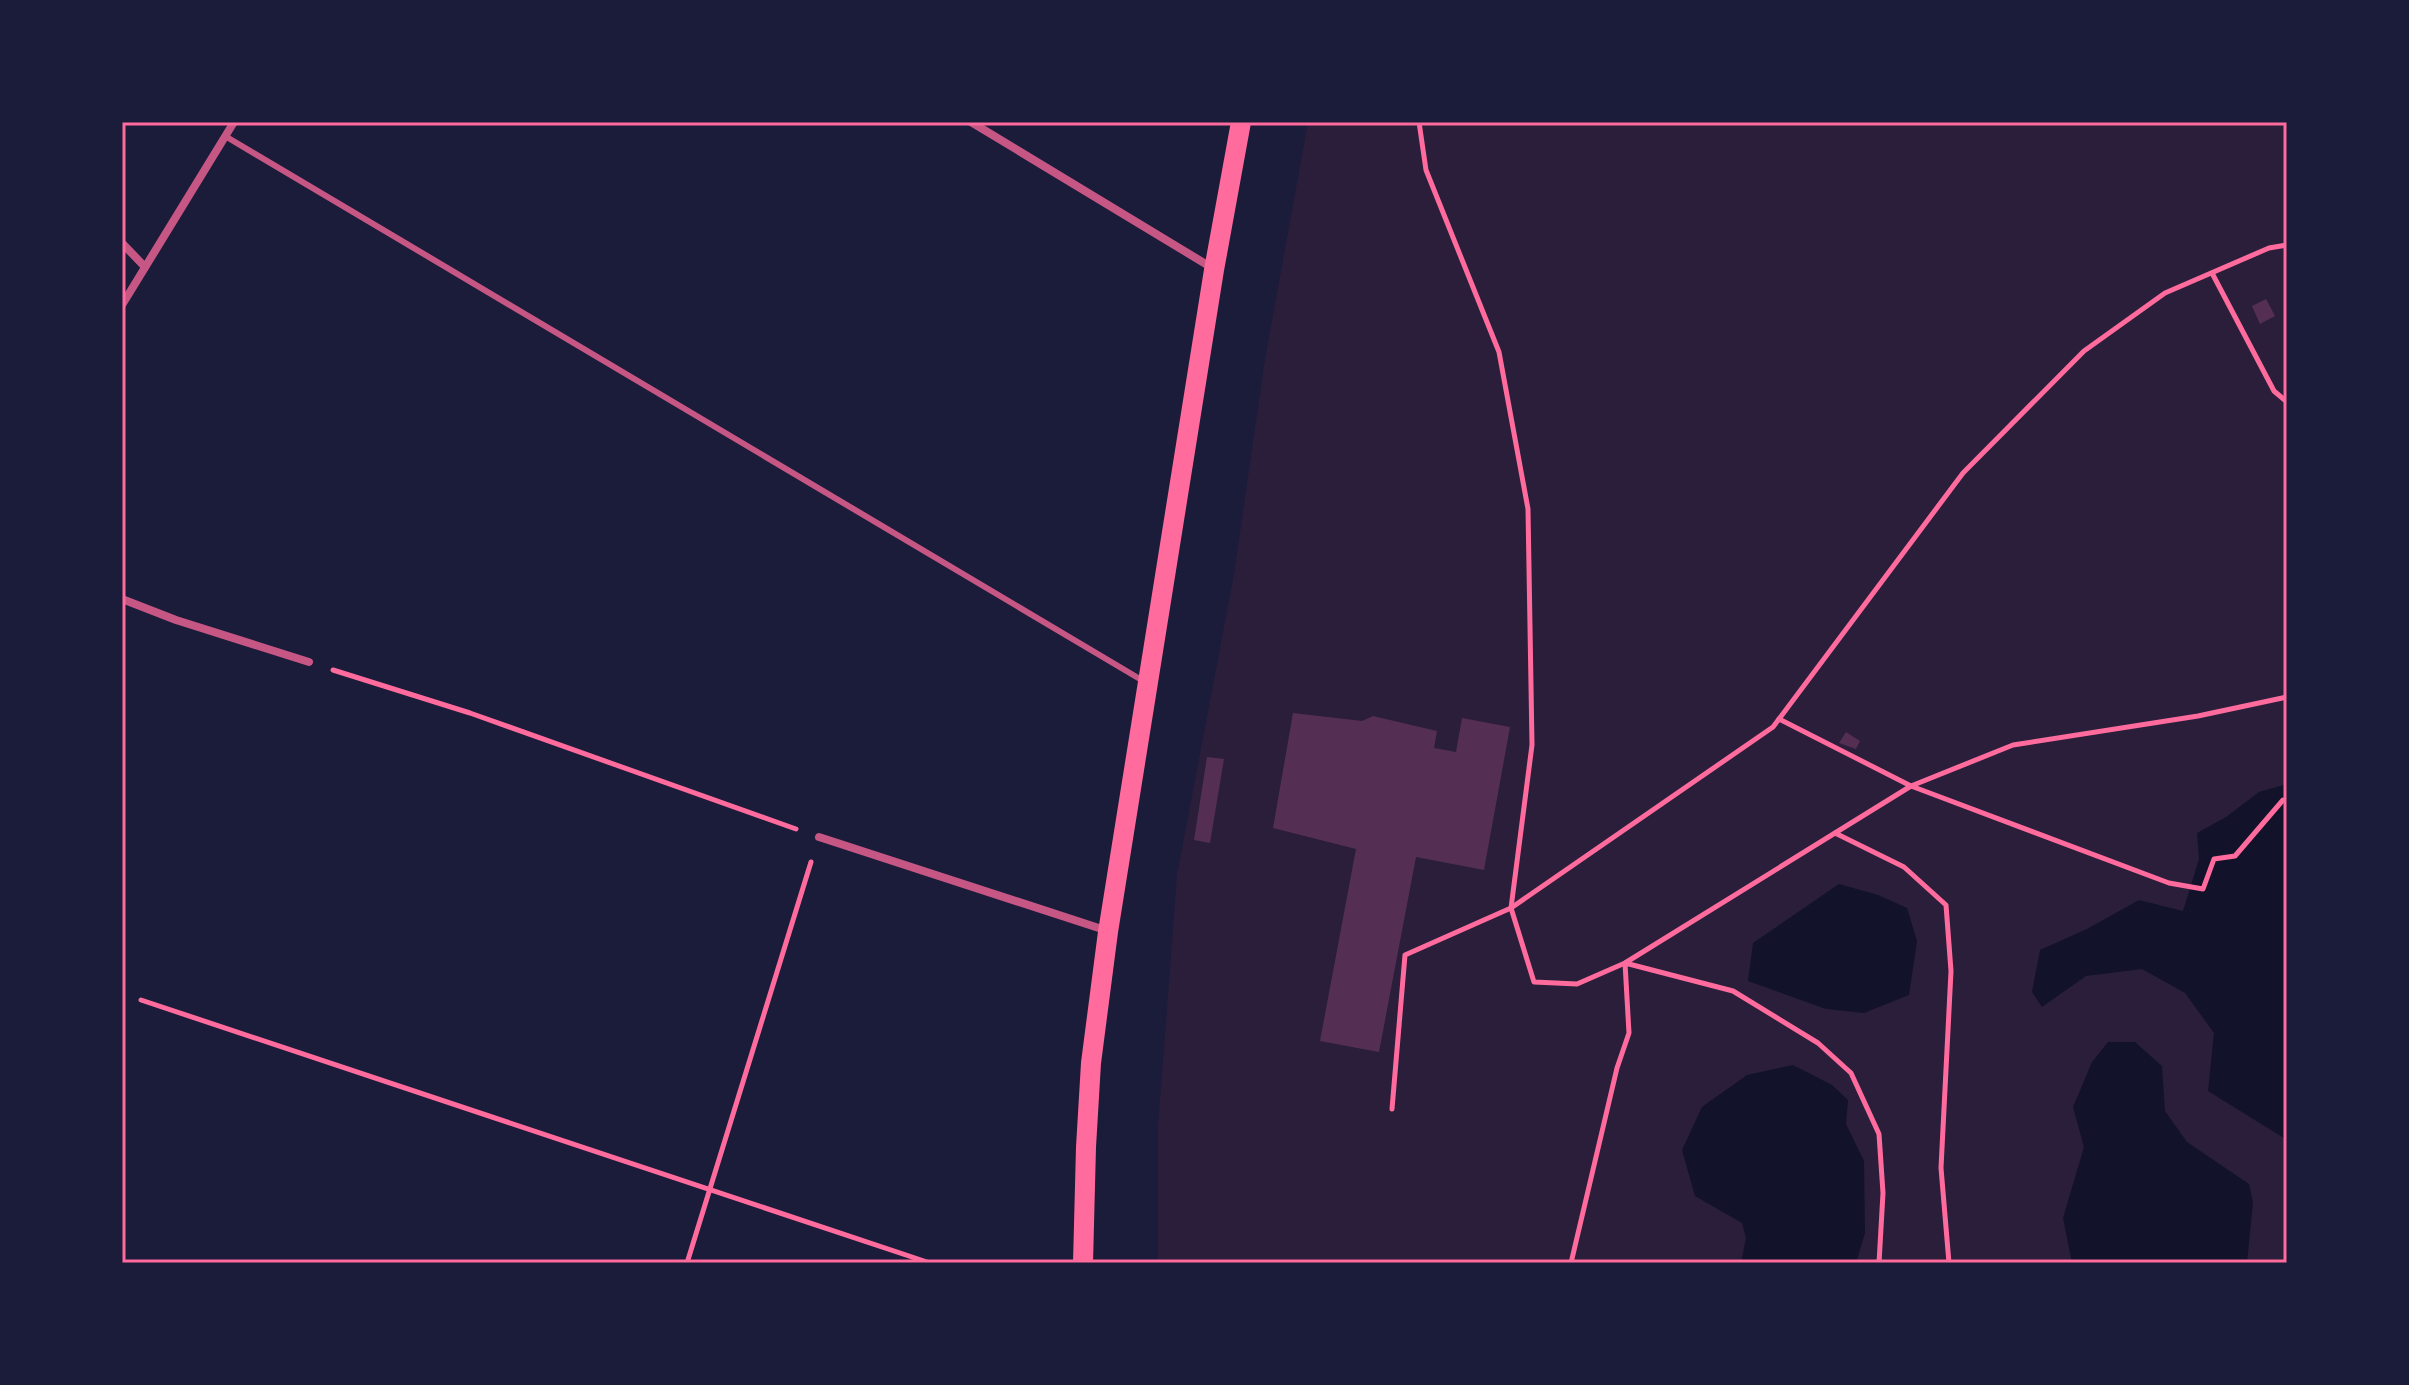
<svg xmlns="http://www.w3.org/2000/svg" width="2409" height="1385" viewBox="0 0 2409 1385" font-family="'Sofia Sans Condensed',sans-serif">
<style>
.green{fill:#2a1e3b}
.water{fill:#12122b}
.building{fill:#542f53}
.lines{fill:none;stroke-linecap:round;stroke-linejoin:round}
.path{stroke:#ff6b9d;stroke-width:5}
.service{stroke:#c65784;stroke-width:6}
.minor{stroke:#c65784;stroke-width:8}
.primary{stroke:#ff6b9d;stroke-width:20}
.neatline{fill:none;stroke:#ff6b9d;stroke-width:3}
</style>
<rect width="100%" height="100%" fill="#1b1b3a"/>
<polygon class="green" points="1308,122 2287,122 2287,1263 1158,1263 1158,1127 1177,875 1234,574 1265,359"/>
<g class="water">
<polygon points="2287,784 2287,1140 2208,1091 2214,1033 2185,993 2142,969 2086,976 2042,1007 2032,992 2040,950 2087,929 2139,900 2183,911 2199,859 2197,833 2226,817 2259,792"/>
<polygon points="1839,884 1878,895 1907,908 1917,941 1909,995 1864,1013 1826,1009 1748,981 1753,943"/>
<polygon points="2108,1042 2135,1042 2162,1066 2165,1111 2187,1142 2249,1184 2253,1202 2247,1263 2072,1263 2063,1218 2084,1147 2073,1107 2092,1062"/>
<polygon points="1793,1065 1832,1085 1848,1100 1846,1124 1864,1161 1865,1233 1856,1263 1741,1263 1746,1238 1742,1223 1695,1196 1682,1150 1702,1107 1747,1075"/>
</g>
<g class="building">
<polygon points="2266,299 2275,316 2260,324 2252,306"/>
<polygon points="1293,713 1362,721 1373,716 1437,731 1434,748 1456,752 1462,718 1510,727 1484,870 1416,857 1379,1052 1320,1041 1356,849 1273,828"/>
<polygon points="1846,732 1860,741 1856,749 1839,743"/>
<polygon points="1207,757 1224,759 1210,843 1194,840"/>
</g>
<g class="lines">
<g class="path">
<polyline points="1419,122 1426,170 1499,352 1528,509 1532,745 1511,908 1534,982 1577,984 1625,963 1911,786 2013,745 2198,716 2287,697"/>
<polyline points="2212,273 2274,391 2287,402"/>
<polyline points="333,670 470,713 796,829"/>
<polyline points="1779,719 1911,786 2169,883 2203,889 2214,859 2235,856 2283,800 2287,801"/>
<polyline points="1835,833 1904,867 1946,905 1951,971 1941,1168 1949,1263"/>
<polyline points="141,1000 930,1263"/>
<polyline points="1392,1109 1405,955 1511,908 1773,727 1963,473 2084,351 2165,293 2269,248 2287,245"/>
<polyline points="687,1263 811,862"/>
<polyline points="1571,1263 1617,1068 1629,1033 1625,963 1733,991 1818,1043 1851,1073 1879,1134 1883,1193 1879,1263"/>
</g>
<polyline class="service" points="225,136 1145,682"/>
<g class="minor">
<polyline points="971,122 1214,269"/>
<polyline points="122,243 145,267"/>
<polyline points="122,305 234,122"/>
<polyline points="122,599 176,620 309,662"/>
<polyline points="819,837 1108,931"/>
</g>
<polyline class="primary" points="1083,1263 1086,1147 1091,1063 1108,932 1214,270 1241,122"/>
</g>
<rect width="2409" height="1385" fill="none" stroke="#1b1b3a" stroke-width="248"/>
<rect x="124" y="124" width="2161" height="1137" class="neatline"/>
</svg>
